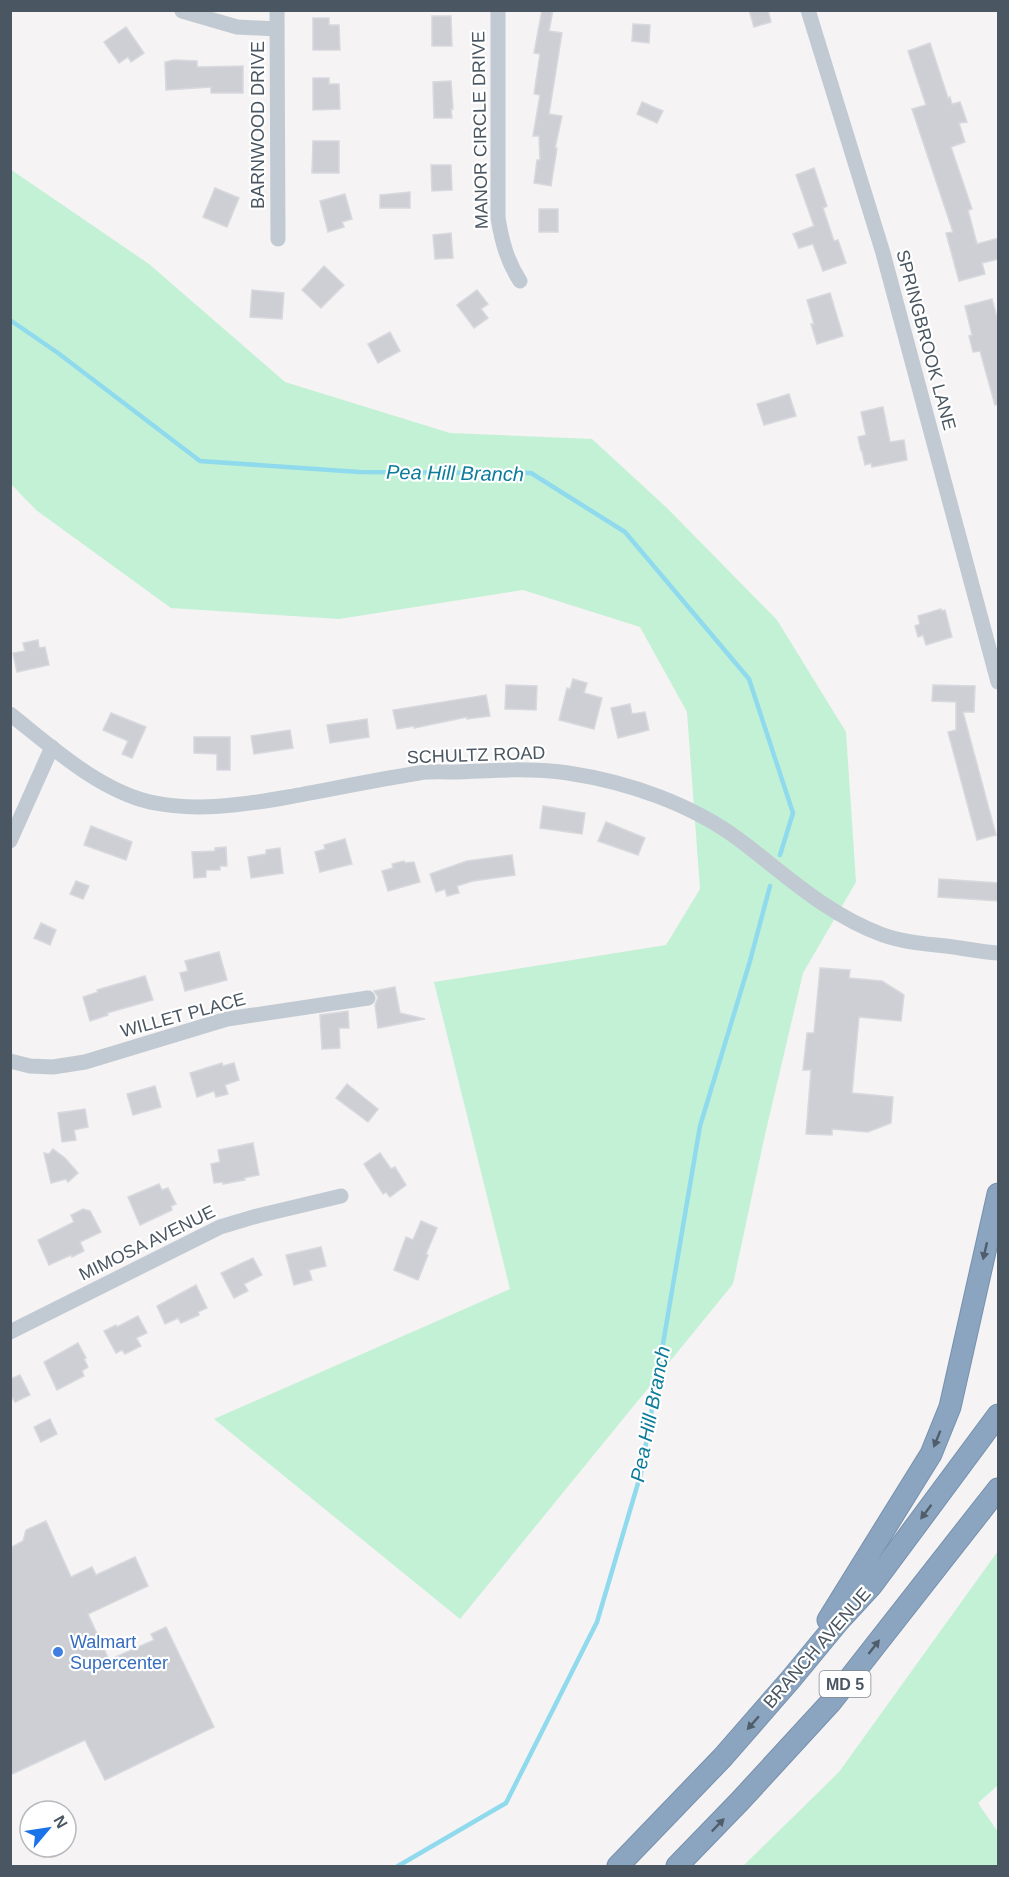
<svg xmlns="http://www.w3.org/2000/svg" width="1009" height="1877" viewBox="0 0 1009 1877" font-family="Arial,sans-serif">
<style>
.green{fill:#c3f1d5}
.lines{fill:none;stroke-linecap:round;stroke-linejoin:round}
.stream{stroke:#90daee;stroke-width:4.5}
.building{fill:#cdcfd5;stroke:#d7d9de;stroke-width:1.5}
.highway-casing{stroke:#7690ad;stroke-width:23}
.minor{stroke:#c1cad2;stroke-width:15}
.highway{stroke:#8ba5c1;stroke-width:21}
.oneway{fill:#505e6b}
.shop-dot{fill:#3f7fe0;stroke:#fff;stroke-width:2}
.labels{text-anchor:middle;stroke-width:4.5;stroke-linejoin:round;paint-order:stroke}
.shield{fill:#fff;stroke:#808990;stroke-width:1.5}
.shield-label{font-size:16px;font-weight:bold;fill:#4a5661}
.street-label{font-size:18px;fill:#4a5661;stroke:#fff}
.shop-label{font-size:18px;fill:#366cbe;stroke:#fff;text-anchor:start}
.water-label{font-size:20px;font-style:italic;fill:#0c7c9b;stroke:#fff}
</style>
<rect width="100%" height="100%" fill="#f5f3f3"/>
<g class="green">
<polygon points="10,169 149,264 285,382 450,433 592,439 667,508 777,620 846,732 856,882 803,973 764,1139 733,1284 460,1619 214,1419 510,1289 434,982 666,945 700,889 687,712 640,627 523,590 339,619 171,608 36,510 11,484"/>
<polygon points="998,1551 998,1785 978,1803 998,1832 998,1866 743,1866 839,1772"/>
</g>
<g class="lines">
<g class="stream">
<polyline points="10,320 58,353 200,461 359,472 531,473 625,532 749,679 793,813 780,855"/>
<polyline points="398,1866 506,1803 597,1622 641,1473 700,1126 750,961 770,886"/>
</g>
</g>
<g class="building">
<polygon points="542,10 553,10 549,31 562,33 549,114 562,116 555,148 557,148 551,186 534,183 537,160 540,160 539,136 533,136 540,95 534,94 540,54 534,53"/>
<polygon points="749,10 768,10 771,22 754,27"/>
<polygon points="432,16 451,16 452,46 432,46"/>
<polygon points="313,18 329,18 329,25 339,25 340,50 313,50"/>
<polygon points="633,24 650,25 649,43 632,41"/>
<polygon points="126,27 144,53 131,62 128,57 119,63 104,42"/>
<polygon points="930,43 948,98 950,97 952,104 960,102 967,122 959,123 965,142 951,147 972,209 968,210 977,244 999,238 999,259 982,263 985,274 959,281 946,233 953,232 912,109 926,105 908,51"/>
<polygon points="174,60 197,61 197,67 243,66 243,93 211,93 211,87 166,90 165,62"/>
<polygon points="313,78 329,78 329,84 339,84 340,109 313,110"/>
<polygon points="451,81 453,109 451,109 452,118 434,118 433,82"/>
<polygon points="642,102 663,111 657,123 637,114"/>
<polygon points="313,141 339,141 339,173 312,173"/>
<polygon points="431,165 451,165 452,190 432,191"/>
<polygon points="814,168 827,206 823,208 834,241 838,240 846,263 823,271 813,244 799,248 793,234 814,226 796,175"/>
<polygon points="215,188 239,198 227,227 203,217"/>
<polygon points="410,192 410,208 380,208 380,195"/>
<polygon points="345,194 352,219 342,222 344,227 328,232 320,201"/>
<rect x="539" y="209" width="19" height="23"/>
<polygon points="451,233 453,258 435,259 433,235"/>
<polygon points="324,266 344,285 321,308 302,290"/>
<polygon points="252,290 284,293 282,319 250,317"/>
<polygon points="477,290 488,304 481,309 488,318 474,328 457,305"/>
<polygon points="830,293 843,336 817,344 811,324 814,324 807,300"/>
<polygon points="992,299 999,325 999,404 995,405 980,351 973,352 969,336 972,335 965,306"/>
<polygon points="390,332 400,351 378,363 368,344"/>
<polygon points="789,394 796,416 764,425 757,404"/>
<polygon points="883,407 890,442 904,440 907,460 872,467 871,463 865,465 862,451 861,451 858,437 866,435 861,412"/>
<polygon points="941,609 942,611 945,610 952,637 926,645 923,635 918,637 915,626 920,624 918,616"/>
<polygon points="38,640 39,648 45,647 49,665 17,672 13,653 25,651 23,643"/>
<polygon points="573,679 587,683 584,693 602,698 594,729 559,720 567,688 570,689"/>
<polygon points="506,685 537,686 536,710 505,709"/>
<polygon points="933,685 975,686 974,712 963,712 996,835 977,840 948,732 956,730 956,702 932,701"/>
<polygon points="486,695 490,716 467,719 467,717 414,728 414,726 397,729 393,710"/>
<polygon points="630,704 632,714 645,712 649,730 618,738 611,708"/>
<polygon points="111,713 146,727 132,758 122,754 128,741 103,730"/>
<polygon points="367,719 369,737 330,743 327,725"/>
<polygon points="290,730 293,748 254,754 251,736"/>
<polygon points="194,737 230,737 230,770 217,770 217,754 194,753"/>
<polygon points="543,806 585,813 582,834 540,828"/>
<polygon points="606,822 645,838 638,855 598,841"/>
<polygon points="91,826 132,842 126,860 84,845"/>
<polygon points="345,839 352,864 320,872 315,852 325,849 324,845"/>
<polygon points="226,847 227,866 220,866 220,870 206,870 206,877 194,878 192,852 215,851 215,848"/>
<polygon points="280,848 283,873 251,878 248,857 266,854 266,850"/>
<polygon points="512,855 515,875 473,881 457,886 459,893 447,896 445,889 436,892 430,874 467,861"/>
<polygon points="404,861 405,863 414,862 420,882 388,891 382,871 393,868 392,864"/>
<polygon points="939,879 999,883 999,901 938,897"/>
<polygon points="76,881 89,886 83,899 70,894"/>
<polygon points="41,923 56,930 50,945 34,938"/>
<polygon points="219,952 227,980 185,991 180,973 188,971 185,961"/>
<polygon points="820,968 850,970 849,978 882,981 904,995 901,1021 859,1017 852,1093 893,1097 891,1123 868,1132 832,1129 832,1135 806,1134 811,1070 803,1070 807,1033 814,1033"/>
<polygon points="145,976 153,1000 107,1013 108,1015 90,1021 83,997 98,992 97,990"/>
<polygon points="395,987 400,1013 425,1019 378,1028 375,1005 378,997 374,991"/>
<polygon points="348,1011 349,1028 339,1028 340,1048 322,1049 320,1015"/>
<polygon points="222,1063 223,1066 234,1063 239,1080 225,1085 228,1094 216,1097 214,1091 197,1097 190,1073"/>
<polygon points="347,1084 378,1109 368,1122 336,1098"/>
<polygon points="155,1086 161,1107 133,1115 127,1094"/>
<polygon points="85,1109 88,1127 74,1130 76,1140 62,1142 58,1113"/>
<polygon points="253,1143 259,1175 244,1178 245,1180 223,1184 223,1182 214,1183 211,1164 220,1162 218,1150"/>
<polygon points="53,1149 65,1158 78,1173 68,1182 66,1179 51,1183 44,1153 49,1154"/>
<polygon points="380,1153 391,1169 395,1167 406,1185 390,1197 386,1192 383,1194 364,1164"/>
<polygon points="159,1184 162,1190 168,1188 176,1204 171,1206 172,1210 140,1225 128,1197"/>
<polygon points="83,1209 90,1211 101,1232 80,1242 84,1251 72,1257 71,1255 49,1265 38,1240 74,1222 71,1215"/>
<polygon points="421,1221 437,1228 426,1254 428,1255 418,1280 394,1270 406,1237 413,1240"/>
<polygon points="321,1247 326,1266 309,1270 312,1280 294,1285 286,1255"/>
<polygon points="253,1258 262,1275 244,1284 248,1291 234,1298 221,1273"/>
<polygon points="196,1285 207,1308 198,1312 199,1315 181,1323 178,1318 165,1324 157,1306"/>
<polygon points="138,1316 147,1333 136,1338 141,1346 125,1354 122,1350 116,1353 104,1331 116,1325 117,1327"/>
<polygon points="78,1343 86,1358 84,1359 88,1367 82,1371 84,1376 57,1390 44,1362"/>
<polygon points="20,1375 30,1395 15,1402 10,1394 10,1379"/>
<polygon points="50,1419 57,1434 41,1442 34,1427"/>
<polygon points="46,1521 71,1577 92,1567 96,1575 135,1557 148,1586 88,1614 109,1660 154,1640 151,1634 166,1627 214,1727 105,1780 85,1740 10,1775 10,1548 23,1541 26,1530"/>
</g>
<g class="lines">
<defs>
<g id="highway">
<polyline points="828,1620 931,1454 950,1407 998,1194"/>
<polyline points="618,1866 723,1757 791,1679 838,1622 872,1585 998,1415"/>
<polyline points="677,1866 740,1801 831,1702 998,1489"/>
</g>
</defs>
<use href="#highway" class="highway-casing"/>
<g class="minor">
<polyline points="277,10 278,239"/>
<path d="M 498,10 L 498,218 C 502,242 507,261 520,281"/>
<polyline points="808,10 883,253 998,682"/>
<polyline points="182,11 237,27 277,29"/>
<path d="M 10,714 C 52,747 97,789 150,802 C 195,812 243,805 288,797 C 332,789 375,780 419,773 C 431,771 444,772 456,772 C 494,770 532,768 568,773 C 628,782 692,804 741,841 C 787,876 828,915 883,935 C 903,942 924,944 946,946 C 963,948 981,952 998,953"/>
<polyline points="10,841 52,747"/>
<polyline points="10,1061 30,1066 53,1067 85,1062 227,1019 368,998"/>
<polyline points="10,1332 220,1227 257,1216 341,1196"/>
</g>
<use href="#highway" class="highway"/>
</g>
<defs><path id="oneway-solid" d="M-6-.8H1V-3.2L6.5 0L1 3.2V.8H-6Z" transform="scale(1.5)"/></defs>
<g class="oneway">
<use href="#oneway-solid" transform="translate(985 1251) rotate(103)"/>
<use href="#oneway-solid" transform="translate(937 1439) rotate(112)"/>
<use href="#oneway-solid" transform="translate(926 1512) rotate(127)"/>
<use href="#oneway-solid" transform="translate(874 1647) rotate(-52)"/>
<use href="#oneway-solid" transform="translate(753 1723) rotate(131)"/>
<use href="#oneway-solid" transform="translate(718 1825) rotate(-46)"/>
</g>
<circle class="shop-dot" cx="58" cy="1652" r="6"/>
<g class="labels">
<rect class="shield" x="819.5" y="1671" width="51" height="26" rx="4.5"/>
<g class="shield-label">
<text x="845" y="1690">MD 5</text>
</g>
<g class="street-label">
<text transform="translate(258 125) rotate(-90)" y="6">BARNWOOD DRIVE</text>
<text transform="translate(480 130) rotate(-91)" y="6">MANOR CIRCLE DRIVE</text>
<text transform="translate(926 340) rotate(75)" y="6">SPRINGBROOK LANE</text>
<text transform="translate(476 755) rotate(-2)" y="6">SCHULTZ ROAD</text>
<text transform="translate(183 1015) rotate(-15)" y="6">WILLET PLACE</text>
<text transform="translate(147 1243) rotate(-26)" y="6">MIMOSA AVENUE</text>
<text transform="translate(817 1648) rotate(-49)" y="6">BRANCH AVENUE</text>
</g>
<g class="shop-label">
<text x="70" y="1648">Walmart<tspan x="70" dy="21">Supercenter</tspan></text>
</g>
<g class="water-label">
<text transform="translate(455 473) rotate(1)" y="7">Pea Hill Branch</text>
<text transform="translate(650 1414) rotate(-79)" y="7">Pea Hill Branch</text>
</g>
</g>
<rect width="1009" height="1877" fill="none" stroke="#4a5661" stroke-width="24"/>
<g transform="translate(48 1829) rotate(61)"><circle r="28" fill="#ffffff" stroke="#b7bbc0" stroke-width="1.5"/>
<path d="M0-4.5L10 22L0 15L-10 22Z" fill="#1a73e8"/>
<text y="-9" font-size="16" font-weight="bold" text-anchor="middle" fill="#4a5661">N</text>
</g>
</svg>
